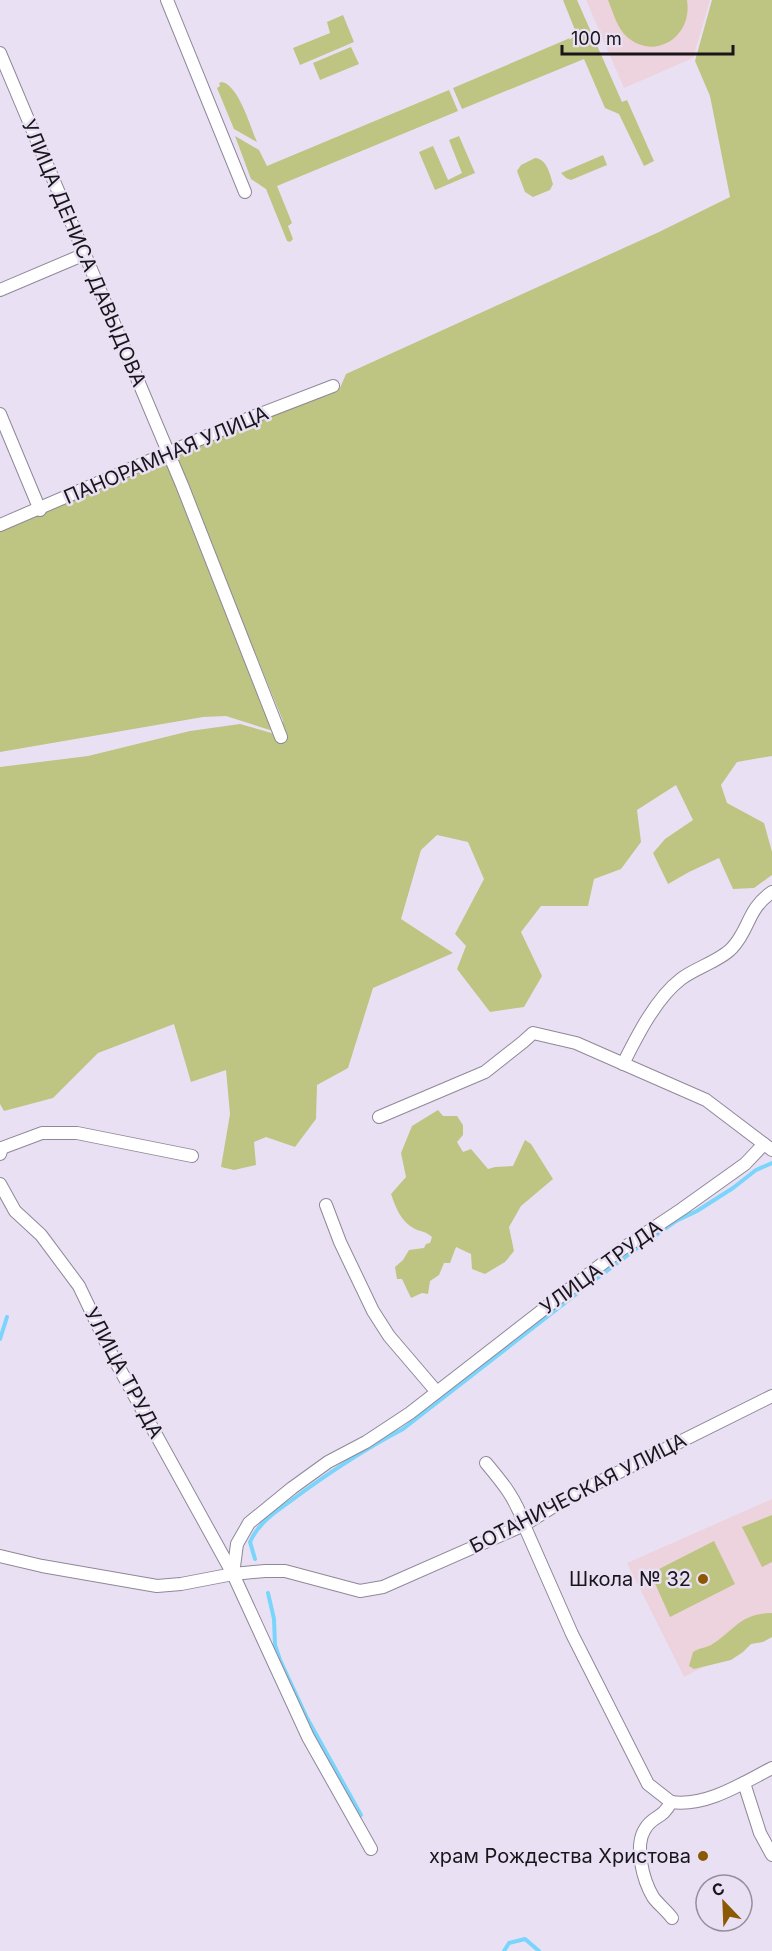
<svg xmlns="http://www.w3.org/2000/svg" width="772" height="1951" viewBox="0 0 772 1951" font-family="Inter,sans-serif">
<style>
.education{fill:#ecd3dd}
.green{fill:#bec482}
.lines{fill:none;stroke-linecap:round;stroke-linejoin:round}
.stream{stroke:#79d5fb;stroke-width:4}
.street-casing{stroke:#8f8898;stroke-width:14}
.street{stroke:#fff;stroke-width:12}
.poi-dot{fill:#8b5803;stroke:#e9e1f3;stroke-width:2}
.labels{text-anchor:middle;stroke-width:5;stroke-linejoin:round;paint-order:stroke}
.street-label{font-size:20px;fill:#18151b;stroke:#e9e1f3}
.poi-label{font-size:20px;fill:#18151b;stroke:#e9e1f3;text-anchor:end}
</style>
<rect width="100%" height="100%" fill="#e9e1f3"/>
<g class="education">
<polygon points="586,0 710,0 693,58 624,88"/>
<polygon points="772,1499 772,1631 684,1677 627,1563"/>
</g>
<g class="green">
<polygon points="563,0 577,0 622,102 627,100 654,161 644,166 619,114 605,108 584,59 462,109 453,88 577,35"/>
<path d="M 608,0 L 687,0 C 693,37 655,61 627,37 C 617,28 613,12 608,0 Z"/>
<polygon points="712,0 772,0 772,756 737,762 721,785 727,803 764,823 772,852 772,875 754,888 733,889 719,858 689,872 668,884 653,853 665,839 693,820 676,785 637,810 641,842 621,869 594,879 588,906 541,906 521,932 542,976 524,1007 490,1012 457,969 466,946 455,934 484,879 468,842 437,835 421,850 401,919 453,953 373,988 348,1068 317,1085 316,1119 295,1147 266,1137 254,1142 256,1165 234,1170 221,1167 230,1114 226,1070 191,1082 174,1024 98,1053 53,1098 4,1111 0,1104 0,767 88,756 190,731 240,724 275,734 276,732 226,716 203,717 0,752 0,530 167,458 278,730 283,721 173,455 243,425 328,395 340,388 346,374 659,232 730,197 710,96 695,61"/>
<polygon points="343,15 354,42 300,65 293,48 330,33 327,22"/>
<polygon points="351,47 359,64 320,80 313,63"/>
<path d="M 222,82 C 239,86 250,126 257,142 L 234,129 L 217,88 L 220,86 L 219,83 Z"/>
<polygon points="449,90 458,111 277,186 292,223 288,226 293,239 290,242 287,241 266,189 251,179 235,136 259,150 267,166"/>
<polygon points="459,136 475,173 435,190 419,152 433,146 448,180 462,173 449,140"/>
<polygon points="603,155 607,165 571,180 566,178 561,173"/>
<path d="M 535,158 C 547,159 550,174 553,184 L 550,190 L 533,197 L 525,192 L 517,171 L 521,165 Z"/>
<path d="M 438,1110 L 443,1116 L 457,1116 L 463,1125 L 463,1135 L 457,1142 L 463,1152 L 471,1149 L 488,1169 L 495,1167 L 513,1166 L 525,1140 L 531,1144 L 553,1179 L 521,1206 L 509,1227 L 514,1251 L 505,1262 L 485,1274 L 472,1269 L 471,1254 L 456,1247 L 450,1263 L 444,1263 L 439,1275 L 430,1281 L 428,1294 L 422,1293 L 411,1298 L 402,1279 L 397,1279 L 395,1267 L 403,1260 L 409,1250 L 424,1248 L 426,1244 L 430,1243 L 432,1237 C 425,1231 422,1232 415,1229 C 401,1222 396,1208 391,1194 L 406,1177 L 401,1153 L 412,1126 Z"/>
<polygon points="772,1515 772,1562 762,1567 742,1527"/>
<polygon points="714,1541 735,1584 670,1617 654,1581 655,1573 661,1568"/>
<path d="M 772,1613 L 772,1637 L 763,1642 L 751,1644 L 743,1652 L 731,1660 L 694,1669 L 689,1666 L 693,1652 C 699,1648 705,1648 711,1645 C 735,1630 740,1613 772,1613 Z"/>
</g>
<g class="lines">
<g class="stream">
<polyline points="0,1339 7,1317"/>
<path d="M 255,1559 L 250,1542 C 259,1521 279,1510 296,1497 C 330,1472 365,1449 403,1429 L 584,1288 L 640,1246 L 676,1221 L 697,1211 L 733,1188 L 756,1170 L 772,1163"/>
<polyline points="268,1593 274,1619 275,1645 280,1660 307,1718 361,1815"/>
<polyline points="504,1951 509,1943 525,1939 539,1951"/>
</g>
<defs>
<g id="street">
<polyline points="167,0 245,192"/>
<polyline points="0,53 182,485 281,737"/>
<polyline points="0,290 85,254"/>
<polyline points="0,414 40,510"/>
<polyline points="0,525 242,421 333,386"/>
<path d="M 623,1064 C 637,1036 656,998 681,979 C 695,968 720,961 732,948 C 750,929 747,909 772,892"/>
<polyline points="379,1117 485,1072 523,1042 533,1033 576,1043 706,1100 772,1150"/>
<polyline points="0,1154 2,1148 42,1133 77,1133 192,1156"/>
<polyline points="0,1184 15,1211 41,1235 79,1286 112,1355 233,1574 308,1737 371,1849"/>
<polyline points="326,1205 340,1242 373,1311 389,1336 436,1391"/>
<path d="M 486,1463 C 502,1482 517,1500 524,1525 L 572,1634 L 648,1784 L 671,1802"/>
<polyline points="0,1556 42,1566 157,1586 181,1584 233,1574 265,1571 285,1571 360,1591 383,1587 524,1525 567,1498 772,1396"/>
<polyline points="233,1574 237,1544 249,1523 292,1488 328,1462 366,1442 410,1413 616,1253 682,1209 745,1164 764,1144"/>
<polyline points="744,1783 760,1833 772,1855"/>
<path d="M 671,1802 C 662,1820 653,1815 645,1829 C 634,1846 643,1880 653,1897 C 657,1903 667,1911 672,1918"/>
<path d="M 671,1802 C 706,1807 741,1784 772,1768"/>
</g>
</defs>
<use href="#street" class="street-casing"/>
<use href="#street" class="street"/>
</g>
<g class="poi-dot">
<circle cx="703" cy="1579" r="6"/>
<circle cx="703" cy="1856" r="6"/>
</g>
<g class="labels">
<g class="street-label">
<text transform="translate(84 253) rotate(67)" y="7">УЛИЦА ДЕНИСА ДАВЫДОВА</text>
<text transform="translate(166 455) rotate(-23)" y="7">ПАНОРАМНАЯ УЛИЦА</text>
<text transform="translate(601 1267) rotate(-36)" y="7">УЛИЦА ТРУДА</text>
<text transform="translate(124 1373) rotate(62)" y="7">УЛИЦА ТРУДА</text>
<text transform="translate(578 1493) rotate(-27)" y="7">БОТАНИЧЕСКАЯ УЛИЦА</text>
</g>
<g class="poi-label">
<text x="691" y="1586">Школа № 32</text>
<text x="691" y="1863">храм Рождества Христова</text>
</g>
</g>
<g transform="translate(724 1903) rotate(337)"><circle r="28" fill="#e9e1f3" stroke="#958f9d" stroke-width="1.5"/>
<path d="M0-4.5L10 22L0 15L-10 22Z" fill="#8b5803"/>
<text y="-9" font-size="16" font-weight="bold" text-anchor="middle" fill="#18151b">С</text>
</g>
<path d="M562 45v9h171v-9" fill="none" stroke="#18151b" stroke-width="3"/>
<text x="571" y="45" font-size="18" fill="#18151b" stroke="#e9e1f3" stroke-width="4.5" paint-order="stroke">100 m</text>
</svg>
